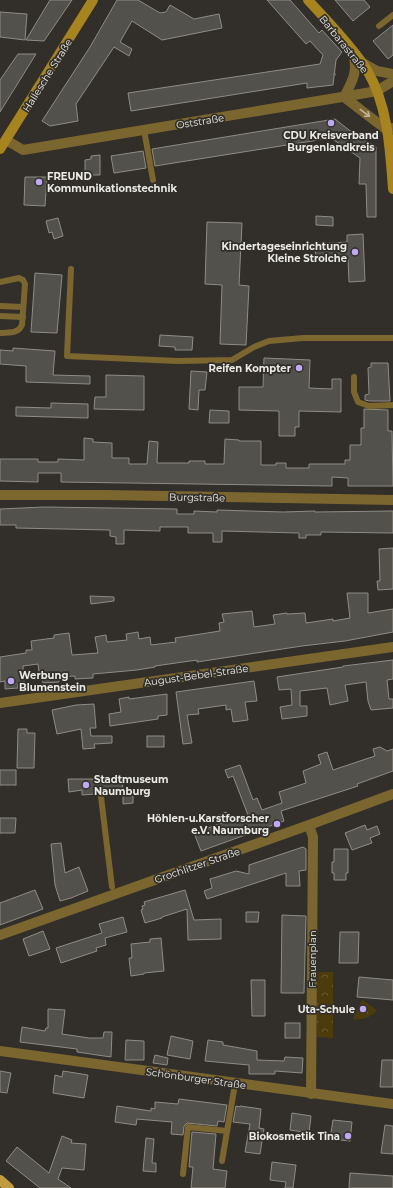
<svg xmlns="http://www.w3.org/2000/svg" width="393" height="1188" viewBox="0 0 393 1188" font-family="Montserrat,sans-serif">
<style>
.forest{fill:url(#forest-crowns)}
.building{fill:#53514b;stroke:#8e8c85}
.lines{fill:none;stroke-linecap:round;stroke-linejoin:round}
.path{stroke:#73706c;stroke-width:2;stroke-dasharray:3 3;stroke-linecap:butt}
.service{stroke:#7c662f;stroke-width:6}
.minor{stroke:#7c662f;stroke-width:10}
.secondary{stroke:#a78420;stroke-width:10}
.primary{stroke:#c09c3f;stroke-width:10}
.oneway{stroke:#bfb59d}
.poi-dot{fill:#bfa8f4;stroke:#322f2a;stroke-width:1.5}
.labels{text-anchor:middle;stroke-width:3.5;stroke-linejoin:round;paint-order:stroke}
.street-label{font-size:10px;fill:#ebeae6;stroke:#322f2a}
.poi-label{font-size:10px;font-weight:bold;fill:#ebeae6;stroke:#322f2a;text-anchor:end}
</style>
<defs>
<pattern id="forest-crowns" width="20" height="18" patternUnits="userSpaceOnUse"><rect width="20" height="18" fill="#4c3b0b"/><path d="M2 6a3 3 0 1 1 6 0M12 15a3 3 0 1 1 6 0" fill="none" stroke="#66582f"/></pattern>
</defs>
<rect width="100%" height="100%" fill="#322f2a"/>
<g class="forest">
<polygon points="317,972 333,972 333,1038 317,1037"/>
<path d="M 362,1000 L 377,1010 C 371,1018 362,1020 353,1019 Z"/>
</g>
<g class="building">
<polygon points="50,0 72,0 44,41 26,40"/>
<polygon points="117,0 138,0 160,13 166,12 170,5 194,19 219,14 222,28 162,40 132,21 120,42 132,49 129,56 114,47 76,104 78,121 50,126 42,121 90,47"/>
<polygon points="267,0 290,0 319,33 322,30 342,52 336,60 333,85 307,88 307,83 131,111 128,93 320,64 323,55 310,41 306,44"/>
<polygon points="335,0 364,0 370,7 353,21"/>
<polygon points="0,12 27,14 25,40 0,37"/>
<polygon points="393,25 393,55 388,59 373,41"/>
<polygon points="18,54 36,54 0,112 0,80"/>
<polygon points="335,119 349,130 376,147 376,217 367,217 366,184 359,184 360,158 331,138 155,166 152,149"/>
<polygon points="143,151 146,168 114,173 111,156"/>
<polygon points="100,155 100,175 85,175 85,160 91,159 91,156"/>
<polygon points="25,177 47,177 45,206 24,205"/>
<polygon points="316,216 333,217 333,226 316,225"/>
<polygon points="58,218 63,236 54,239 52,232 49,233 46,221"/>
<polygon points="207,222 242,223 239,285 249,286 246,345 220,344 222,285 205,284"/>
<polygon points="363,234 365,281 349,282 348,259 316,261 315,244 347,242 347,235"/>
<polygon points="35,273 62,275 57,333 31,332"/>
<polygon points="160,335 193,337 192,350 175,350 175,347 159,346"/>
<polygon points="13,348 55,351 53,375 90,376 90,384 26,382 26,366 0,364 0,350 13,351"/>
<polygon points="264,358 310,360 309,388 332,389 332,379 341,379 341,412 299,411 299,427 295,427 295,436 279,436 279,411 239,410 239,387 263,387"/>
<polygon points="371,363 388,363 390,401 370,401 365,400 365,395 369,394 368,368 371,367"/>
<polygon points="191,371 207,372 205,390 199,390 198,410 189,409"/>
<polygon points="106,375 144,376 144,410 94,409 95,397 106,397"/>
<polygon points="51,403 88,404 88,418 16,416 16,407 51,408"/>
<polygon points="364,409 388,410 388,431 392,431 393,486 348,486 348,478 332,477 332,486 61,482 61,473 38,473 38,482 0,481 0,459 38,459 38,462 58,462 58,459 84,460 84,438 93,439 93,442 112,443 112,458 129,458 129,464 147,464 149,441 158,442 157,463 189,463 189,461 205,461 205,464 224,464 225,439 239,440 239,441 261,441 261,465 276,465 276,463 286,463 286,468 309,468 309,464 345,464 345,460 350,460 350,445 361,445 361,428 364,428"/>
<polygon points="210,410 229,411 229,423 209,423"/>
<polygon points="44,507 177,509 177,514 194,514 194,511 217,512 217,510 283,512 315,511 315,512 393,511 393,533 321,532 321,535 306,535 306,538 299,538 299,533 222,531 222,542 213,542 213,533 188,533 188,527 160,527 160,531 124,530 124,544 116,544 116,537 110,536 110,530 16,528 16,525 0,525 0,509"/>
<polygon points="393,548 393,589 378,590 377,581 380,581 379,549"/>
<polygon points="347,593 368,593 368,613 393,609 393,632 345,641 302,646 197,662 197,660 155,666 155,667 137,670 93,674 93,678 75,679 75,676 58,677 59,682 43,683 41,672 39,672 38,664 23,666 24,684 18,684 18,688 5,689 5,681 0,682 0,657 26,653 26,650 32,650 31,641 54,638 54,635 69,633 72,655 98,653 95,637 106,635 107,642 127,640 126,634 138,632 139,639 150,637 151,645 176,642 175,638 220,631 219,623 224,622 222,614 252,611 254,627 275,624 273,615 287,613 287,614 305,613 306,623 333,619 333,621 350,618"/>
<polygon points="90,596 114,597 114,601 91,604"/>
<polygon points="393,660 393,679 387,680 389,699 393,699 393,708 371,710 368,701 366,682 345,685 348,701 330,705 327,688 300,691 300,706 307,706 307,716 282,719 280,707 292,705 291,689 279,690 277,677 343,667 343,666"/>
<polygon points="254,681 257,701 245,702 248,720 233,722 231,709 226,710 226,705 198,709 199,714 187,715 192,743 183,744 176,692"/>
<polygon points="167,694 167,715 158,716 158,719 110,726 109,714 121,712 119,699 129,697 129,699"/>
<polygon points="94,704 96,728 90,728 91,736 112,736 112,743 94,744 95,748 83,749 81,729 57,734 52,710 76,705"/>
<polygon points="18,729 27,729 27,733 35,733 34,768 17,768"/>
<rect x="147" y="736" width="17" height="11"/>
<polygon points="380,747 387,751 393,749 393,771 357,784 358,786 281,811 284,821 201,851 194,833 222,823 219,815 226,812 230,821 248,815 233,776 228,778 225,770 240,765 253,800 257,798 262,810 282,803 279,792 306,783 303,771 321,764 318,755 327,752 333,770 375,756 373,749"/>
<rect x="0" y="770" width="16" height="15"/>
<polygon points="68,779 106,779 106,781 122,780 123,792 82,795 82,790 69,792"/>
<polygon points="123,794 133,794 133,803 123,804"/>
<polygon points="0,818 16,818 15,833 0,833"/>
<polygon points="365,825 367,830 377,826 380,834 370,838 372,843 352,850 345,833"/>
<polygon points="61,843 65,873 79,867 88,891 71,898 60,901 55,885 51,844"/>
<polygon points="303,847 306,849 306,870 299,871 300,886 286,886 286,873 207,899 204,891 212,888 210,879 236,871 249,874 249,865"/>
<polygon points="334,849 348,849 348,873 346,873 346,880 334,880 334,873 332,873 332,862 334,862"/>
<polygon points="35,890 43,909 0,925 0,903"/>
<polygon points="185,890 194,920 221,919 221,939 188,940 187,909 162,917 162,918 145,923 141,910 143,909 142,906 145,905 144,902"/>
<polygon points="246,912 259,912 258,922 246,922"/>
<polygon points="282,915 306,916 304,993 281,993"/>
<polygon points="123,917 127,932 105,938 106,945 96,948 97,951 61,963 56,948 102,933 99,924"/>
<polygon points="43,931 50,949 29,956 23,939"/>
<polygon points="340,932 359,932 358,963 339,963"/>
<polygon points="161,938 164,971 144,973 144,974 131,976 129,958 132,958 131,944 150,942 150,939"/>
<polygon points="359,977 393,980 393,1000 357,997"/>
<polygon points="251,980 265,980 265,1016 252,1016"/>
<polygon points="48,1009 65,1010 62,1034 89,1038 103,1038 104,1032 112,1032 111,1057 77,1052 77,1049 20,1042 22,1027 45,1031 46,1028 48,1028"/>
<rect x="285" y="1023" width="15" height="15"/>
<polygon points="171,1036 193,1041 190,1059 167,1055"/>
<polygon points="126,1040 144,1041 144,1060 125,1060"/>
<polygon points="208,1040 223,1042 223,1045 257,1051 257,1060 284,1061 285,1057 303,1058 302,1073 275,1071 275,1074 249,1074 249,1065 205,1061"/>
<polygon points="155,1055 168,1058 167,1065 153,1063"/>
<polygon points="382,1060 393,1060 393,1087 380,1087"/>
<polygon points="0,1071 11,1073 7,1093 0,1092"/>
<polygon points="63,1071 88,1075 84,1098 53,1093 55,1075 62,1077"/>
<polygon points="179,1099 227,1105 224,1122 218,1121 217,1126 187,1123 184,1126 183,1135 171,1134 172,1122 137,1119 136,1125 115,1122 117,1106 151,1111 151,1108 155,1109 155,1102 178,1104"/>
<polygon points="236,1106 240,1107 240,1106 261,1109 259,1128 264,1129 260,1154 245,1152 250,1124 233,1122"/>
<polygon points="292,1113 311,1116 309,1133 290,1130"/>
<polygon points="333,1120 352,1122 350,1141 330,1139"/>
<polygon points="385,1125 393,1126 393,1154 381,1153"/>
<polygon points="192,1132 216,1134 213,1169 227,1171 225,1188 191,1188 193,1167 189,1167"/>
<polygon points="62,1136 72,1140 71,1143 86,1144 84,1170 62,1168 58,1179 71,1188 40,1188 6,1161 17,1147 49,1173"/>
<polygon points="146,1138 154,1139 152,1163 156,1163 156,1172 143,1171"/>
<polygon points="272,1162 296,1165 293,1188 285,1188 286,1182 270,1180"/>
<polygon points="350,1173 393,1176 393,1188 349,1188"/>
</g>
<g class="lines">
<polyline class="path" points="333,74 338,75"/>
<g class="service">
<polyline points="379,26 393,15"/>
<polyline points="144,130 153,180"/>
<polyline points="71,269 67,356 177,361 232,360 254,347 269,341 303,338 393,338"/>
<path d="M 0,282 L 19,278 L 23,280 L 25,284 L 22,325 C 18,334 9,332 0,333"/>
<polyline points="0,306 23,307"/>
<polyline points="0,316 23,317"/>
<polyline points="354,377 354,392 358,402 369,406 393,405"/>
<polyline points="101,797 112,887"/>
<polyline points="222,1161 235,1084"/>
<polyline points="183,1174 188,1127 227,1131"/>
</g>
<g class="minor">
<path d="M 352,51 C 359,69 353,81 344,97 L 387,130 L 393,128"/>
<polyline points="363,63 377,71 393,74"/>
<polyline points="6,140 23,150 360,94 377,91 393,81"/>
<polyline points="0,495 106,495 393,500"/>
<polyline points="0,703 393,647"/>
<polyline points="309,825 313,837 311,1094"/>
<polyline points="0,935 309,825 393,794"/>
<polyline points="0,1051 393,1104"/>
</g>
<g class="secondary">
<path d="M 308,0 C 327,21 352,46 367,70 C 388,106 390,148 393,189"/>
<polyline points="0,149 93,0"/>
</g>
<polyline class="primary" points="0,1180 9,1188"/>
</g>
<defs><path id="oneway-shaft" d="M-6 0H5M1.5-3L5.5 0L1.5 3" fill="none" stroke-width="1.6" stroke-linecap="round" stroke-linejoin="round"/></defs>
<use class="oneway" href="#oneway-shaft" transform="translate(365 113) rotate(37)"/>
<g class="poi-dot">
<circle cx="331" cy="123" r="4"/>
<circle cx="39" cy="182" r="4"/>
<circle cx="355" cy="252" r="4"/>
<circle cx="299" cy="368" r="4"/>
<circle cx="11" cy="681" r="4"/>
<circle cx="86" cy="785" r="4"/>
<circle cx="277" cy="824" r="4"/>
<circle cx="363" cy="1009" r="4"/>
<circle cx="348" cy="1136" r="4"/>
</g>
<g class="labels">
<g class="street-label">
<text transform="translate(344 44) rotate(51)" y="4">Barbarastraße</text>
<text transform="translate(47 75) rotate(-58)" y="4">Hallesche Straße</text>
<text transform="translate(200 121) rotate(-9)" y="4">Oststraße</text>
<text transform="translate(197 497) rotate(1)" y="4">Burgstraße</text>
<text transform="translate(196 675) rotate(-8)" y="4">August-Bebel-Straße</text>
<text transform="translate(197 865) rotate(-19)" y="4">Grochlitzer Straße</text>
<text transform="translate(312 959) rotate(-90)" y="4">Frauenplan</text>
<text transform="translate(196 1078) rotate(8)" y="4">Schönburger Straße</text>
</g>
<g class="poi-label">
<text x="331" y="139" text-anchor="middle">CDU Kreisverband<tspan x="331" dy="12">Burgenlandkreis</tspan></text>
<text x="47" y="180" text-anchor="start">FREUND<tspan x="47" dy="12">Kommunikationstechnik</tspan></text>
<text x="347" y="250">Kindertageseinrichtung<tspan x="347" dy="12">Kleine Strolche</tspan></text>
<text x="291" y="372">Reifen Kompter</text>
<text x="19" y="679" text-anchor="start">Werbung<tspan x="19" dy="12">Blumenstein</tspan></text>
<text x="94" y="783" text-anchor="start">Stadtmuseum<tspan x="94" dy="12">Naumburg</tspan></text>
<text x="269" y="822">Höhlen-u.Karstforscher<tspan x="269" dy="12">e.V. Naumburg</tspan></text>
<text x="355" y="1013">Uta-Schule</text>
<text x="340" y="1140">Biokosmetik Tina</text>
</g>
</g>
</svg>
